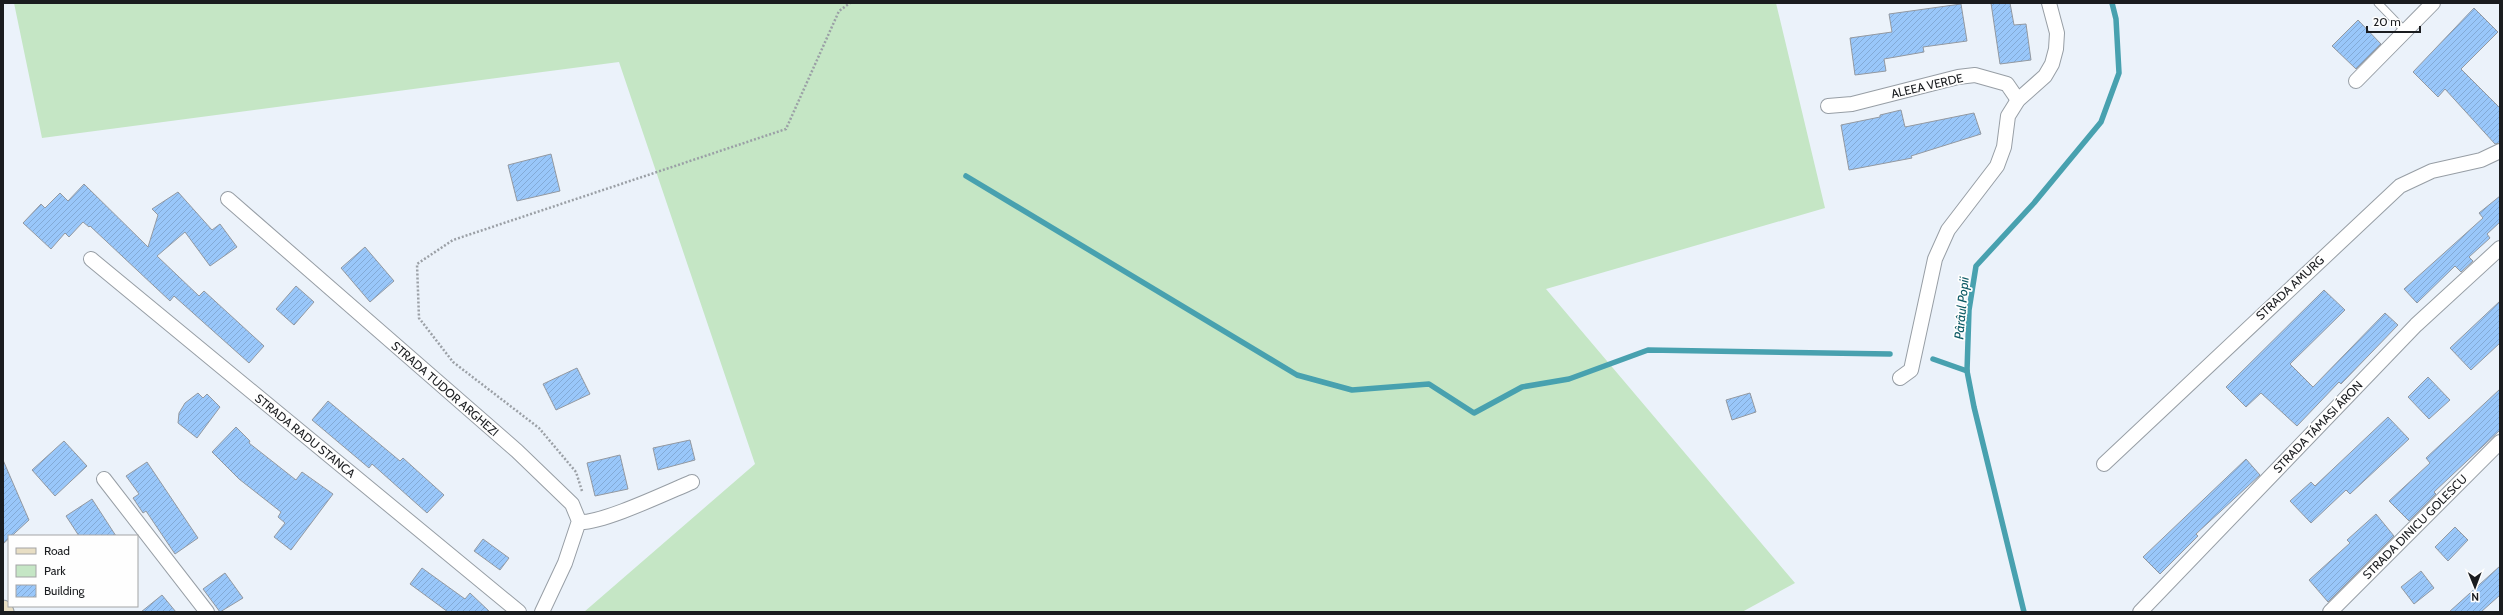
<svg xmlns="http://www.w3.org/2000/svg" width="2503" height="615" viewBox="0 0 2503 615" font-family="Cabin,sans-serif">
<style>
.green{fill:#c5e6c5}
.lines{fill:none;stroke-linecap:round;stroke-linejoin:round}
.stream{stroke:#48a1af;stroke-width:5.5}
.building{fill:url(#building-hatch);stroke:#9399a1}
.lane-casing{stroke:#979ea5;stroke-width:9}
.street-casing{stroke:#979ea5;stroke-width:16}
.secondary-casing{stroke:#979ea5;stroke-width:21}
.path{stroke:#9ba0a6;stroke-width:2.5;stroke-dasharray:2 2;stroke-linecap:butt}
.lane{stroke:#fff;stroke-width:7}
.street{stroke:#fff;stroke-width:14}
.secondary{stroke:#e8dec4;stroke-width:19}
.labels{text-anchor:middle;stroke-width:3.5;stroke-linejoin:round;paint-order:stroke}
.street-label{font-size:12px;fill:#1a1c1f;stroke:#fefefe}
.water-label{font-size:13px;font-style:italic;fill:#0d5a65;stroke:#fefefe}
</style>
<defs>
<pattern id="building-hatch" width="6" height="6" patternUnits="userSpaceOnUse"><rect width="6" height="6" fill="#99c7fa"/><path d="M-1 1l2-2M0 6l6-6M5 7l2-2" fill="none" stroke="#83aad6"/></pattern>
</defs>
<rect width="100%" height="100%" fill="#ebf2fa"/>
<polygon class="green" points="14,3 1776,3 1825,208 1546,289 1795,583 1742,612 584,612 755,464 619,62 42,138"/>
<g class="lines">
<g class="stream">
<polyline points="966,176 1297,375 1352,390 1429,384 1474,413 1522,387 1569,379 1648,350 1890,354"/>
<polyline points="1933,359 1967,371"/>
<polyline points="2024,612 1974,407 1967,371 1969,310 1976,266 2034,203 2101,122 2119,73 2116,19 2112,3"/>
</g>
</g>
<g class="building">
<polygon points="1991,3 2010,3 2014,25 2026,24 2031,60 2000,64"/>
<polygon points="1961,4 1967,41 1923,47 1924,52 1884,59 1886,71 1855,75 1850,38 1892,32 1889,14"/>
<polygon points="2474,8 2498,32 2461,69 2500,108 2500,143 2495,144 2445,89 2438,97 2413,72"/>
<polygon points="2358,20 2381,44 2356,69 2332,46"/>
<polygon points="1901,110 1905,127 1974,113 1981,134 1911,156 1912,158 1849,170 1841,125 1880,117 1880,115"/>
<polygon points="551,154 560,191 517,201 508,165"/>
<polygon points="84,184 148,247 158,215 152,209 178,192 212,230 220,224 237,247 210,266 185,232 157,256 199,296 204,291 264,346 249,363 174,296 170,301 90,226 89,227 83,222 69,237 65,233 51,249 23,223 41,204 45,208 60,193 68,201"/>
<polygon points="2500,196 2500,222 2487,234 2490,238 2469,257 2473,261 2461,272 2455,266 2417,303 2404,289 2483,218 2479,213"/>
<polygon points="365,247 394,281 370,302 341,268"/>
<polygon points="296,286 314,302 294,325 276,309"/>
<polygon points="2324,290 2345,310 2290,364 2313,387 2385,313 2398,325 2341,384 2339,382 2297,426 2261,393 2246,407 2226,387"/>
<polygon points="2500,301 2500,343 2471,370 2450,348"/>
<polygon points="577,368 590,394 556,410 543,384"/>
<polygon points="2428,377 2450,400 2429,419 2408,397"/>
<polygon points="2500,389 2500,430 2434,492 2436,494 2409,521 2389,501 2430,463 2426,458"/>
<polygon points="198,393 203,398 207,394 220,407 197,438 178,423 179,413 185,403"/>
<polygon points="1750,393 1756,412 1732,420 1726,400"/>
<polygon points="328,401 400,461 403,458 444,495 427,513 372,464 369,468 312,420"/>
<polygon points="2388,417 2409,439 2350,494 2346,490 2311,523 2290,501 2311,482 2315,486"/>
<polygon points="236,427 250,441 249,443 296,480 302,472 333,494 291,550 274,537 285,523 278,517 281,512 239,479 212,452"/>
<polygon points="690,440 695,460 658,470 653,448"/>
<polygon points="64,441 87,466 55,496 32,470"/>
<polygon points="620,455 628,489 595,496 587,463"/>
<polygon points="2246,459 2260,475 2196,534 2198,536 2160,574 2143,557"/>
<polygon points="3,460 29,520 3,544"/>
<polygon points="147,462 198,538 175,554 146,511 143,513 133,498 139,494 126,476"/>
<polygon points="92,499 116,536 79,536 66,516"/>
<polygon points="2376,514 2394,536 2328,602 2309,580 2350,543 2347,540"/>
<polygon points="2455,527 2468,540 2448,561 2435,547"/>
<polygon points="483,539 509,558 500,570 474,551"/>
<polygon points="2500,566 2500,595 2481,612 2449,612"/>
<polygon points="422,568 465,599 470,593 490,612 448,612 410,584"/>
<polygon points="2421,571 2434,588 2414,604 2401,587"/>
<polygon points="225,573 243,598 220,612 203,589"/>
<polygon points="162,595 176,612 141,612"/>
</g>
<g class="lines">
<defs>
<polyline id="lane" points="2378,3 2405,31"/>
<g id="street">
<polyline points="2356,81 2433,3"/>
<polyline points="1828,106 1852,104 1958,77 1975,75 2007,84 2018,100"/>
<polyline points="228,199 517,451 572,504 579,521 565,563 542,612"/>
<polyline points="91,259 519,612"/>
<polyline points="1900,378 1911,370 1935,259 1948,230 1997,166 2004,147 2008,116 2018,100 2045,76 2052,64 2056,49 2057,33 2049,3"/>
<polyline points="2104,464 2400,186 2432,171 2481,160 2500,151"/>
<polyline points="104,479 207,612"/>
<path d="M 579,522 C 601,524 668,492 692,482"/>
<polyline points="2140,612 2416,325 2500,248"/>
<polyline points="2330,612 2500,442"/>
</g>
<polyline id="secondary" points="3,610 4,612"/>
</defs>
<use href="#lane" class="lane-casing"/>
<use href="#street" class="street-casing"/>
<use href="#secondary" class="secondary-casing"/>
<polyline class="path" points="582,491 576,472 539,428 453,362 419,318 417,264 453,240 786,129 839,11 850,3"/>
<use href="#lane" class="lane"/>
<use href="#street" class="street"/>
<use href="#secondary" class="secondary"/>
</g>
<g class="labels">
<g class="street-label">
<text transform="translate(1927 86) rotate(-13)" y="4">ALEEA VERDE</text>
<text transform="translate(2290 288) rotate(-43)" y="4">STRADA AMURG</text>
<text transform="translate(445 389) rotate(41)" y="4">STRADA TUDOR ARGHEZI</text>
<text transform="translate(2318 427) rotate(-46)" y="4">STRADA TÁMASI ÁRON</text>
<text transform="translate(305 436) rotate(39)" y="4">STRADA RADU STANCA</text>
<text transform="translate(2415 527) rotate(-45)" y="4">STRADA DINICU GOLESCU</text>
</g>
<g class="water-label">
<text transform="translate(1961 308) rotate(-85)" y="5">Pârâul Popii</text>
</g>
</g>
<rect width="2503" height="615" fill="none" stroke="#1a1c1f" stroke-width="8"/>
<rect x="8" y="535" width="130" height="72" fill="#fefefe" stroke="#a3a4a5"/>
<rect x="16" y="548" width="20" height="6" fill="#e8dec4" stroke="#a3a4a5"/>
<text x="44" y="555" font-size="12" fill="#1a1c1f">Road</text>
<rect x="16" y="565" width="20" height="12" fill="#c5e6c5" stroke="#a3a4a5"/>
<text x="44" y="575" font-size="12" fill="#1a1c1f">Park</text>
<rect x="16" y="585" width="20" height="12" fill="url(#building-hatch)" stroke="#a3a4a5"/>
<text x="44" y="595" font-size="12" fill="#1a1c1f">Building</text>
<g transform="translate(2475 587) rotate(179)" stroke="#fefefe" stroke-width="3" paint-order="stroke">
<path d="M0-3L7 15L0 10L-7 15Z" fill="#1a1c1f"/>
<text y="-6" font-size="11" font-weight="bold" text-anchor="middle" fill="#1a1c1f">N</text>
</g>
<path d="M2367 26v6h53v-6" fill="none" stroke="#1a1c1f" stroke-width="2"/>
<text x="2373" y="26" font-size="12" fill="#1a1c1f" stroke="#fefefe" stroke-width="3" paint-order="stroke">20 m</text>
</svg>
